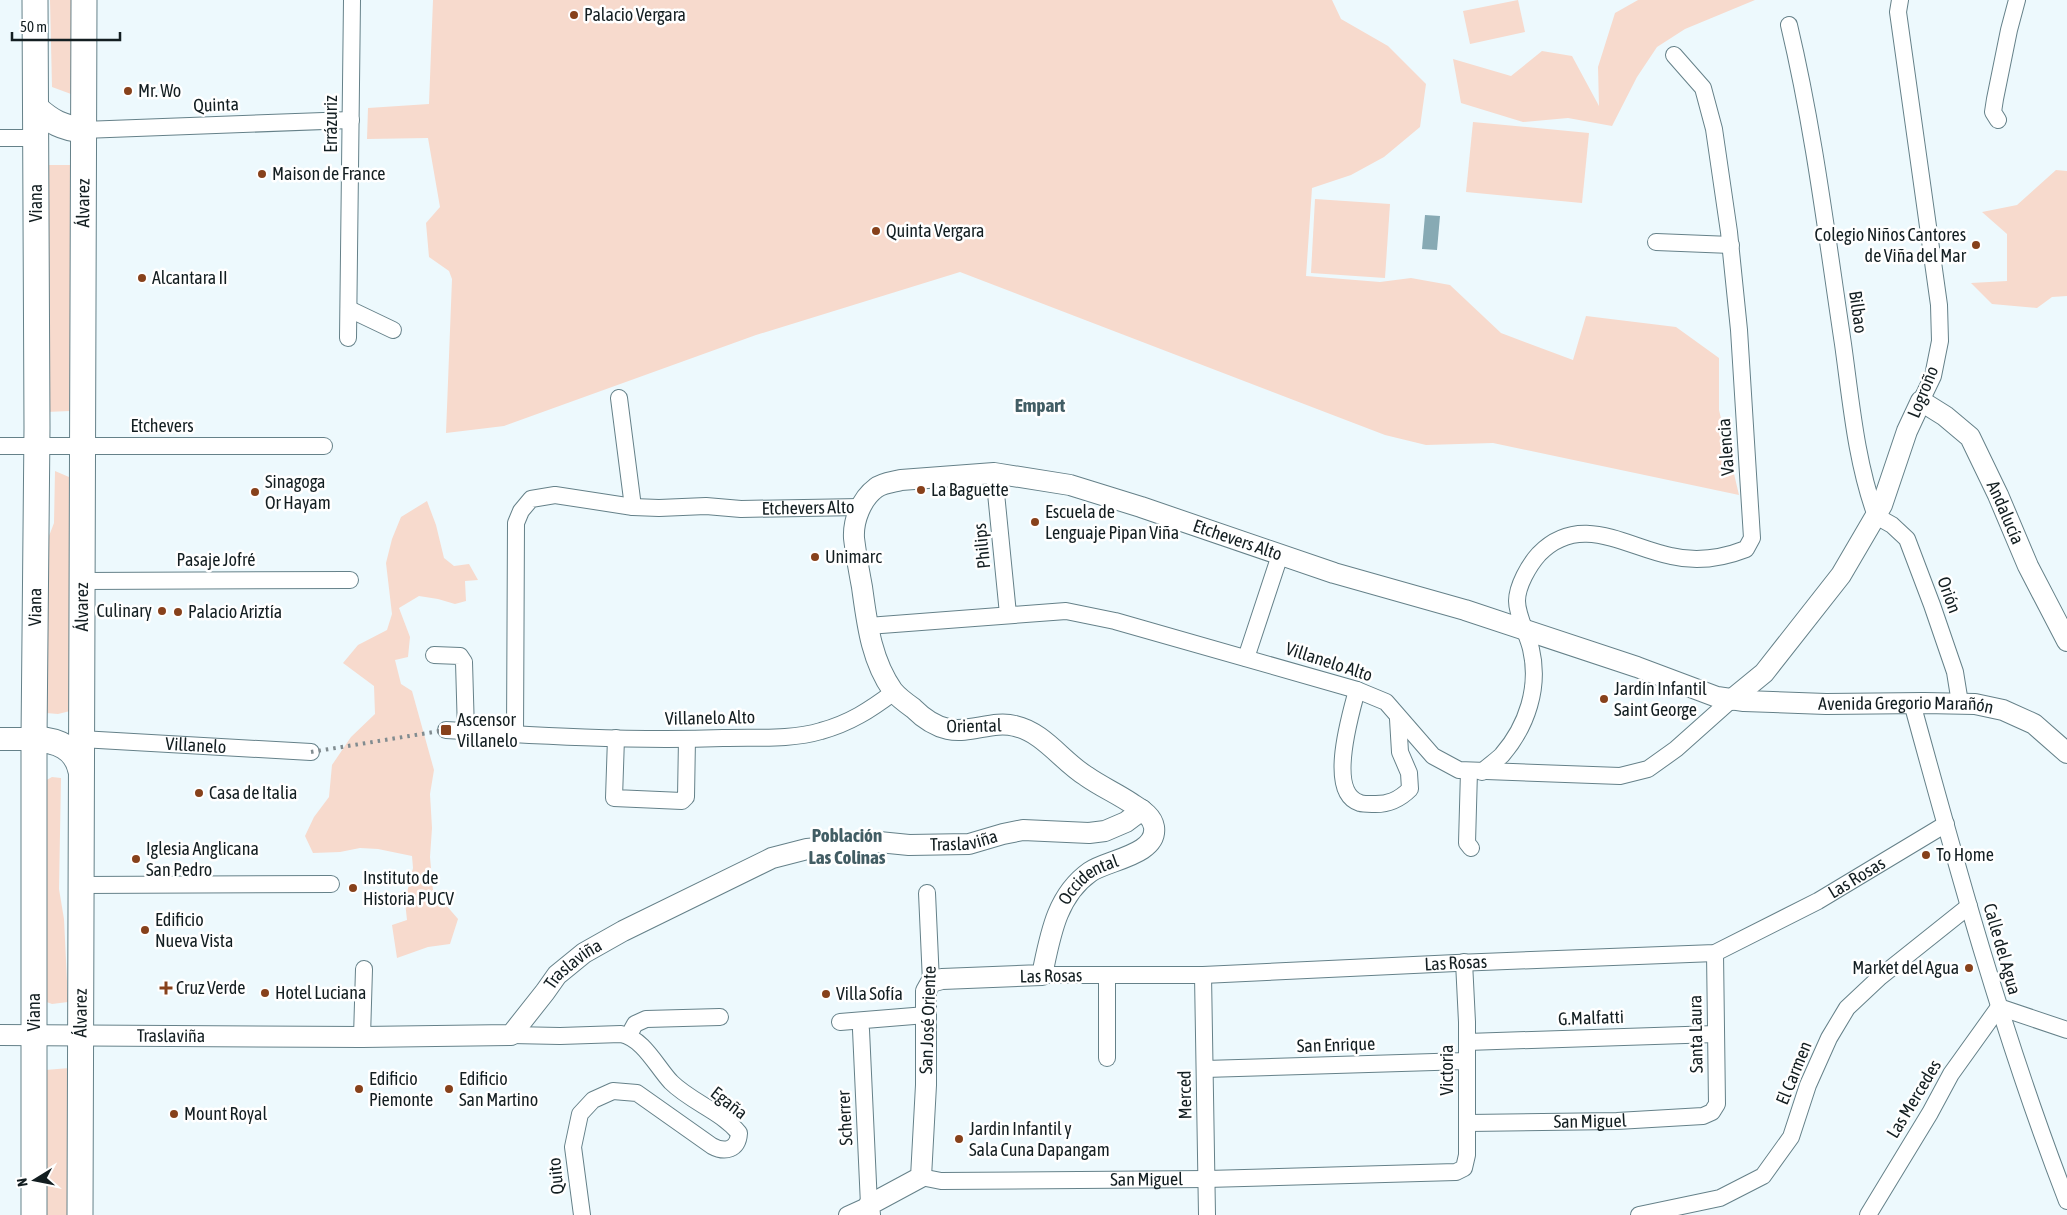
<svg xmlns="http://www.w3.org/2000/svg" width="2067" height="1215" viewBox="0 0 2067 1215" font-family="'Asap Condensed',sans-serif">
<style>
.green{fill:#f7dacd}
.water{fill:#87aab4}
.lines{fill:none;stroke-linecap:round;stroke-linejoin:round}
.minor-casing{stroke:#658189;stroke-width:18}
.tertiary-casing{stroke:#658189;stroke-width:22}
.secondary-casing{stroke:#658189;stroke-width:24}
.primary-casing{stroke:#658189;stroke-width:27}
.minor{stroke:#fff;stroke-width:16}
.tertiary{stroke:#fff;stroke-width:20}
.secondary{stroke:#fff;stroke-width:22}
.primary{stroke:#fff;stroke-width:25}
.rail{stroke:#818c90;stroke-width:4;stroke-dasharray:2.5 5;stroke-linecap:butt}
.poi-dot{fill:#87411b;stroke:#fff;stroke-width:2}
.labels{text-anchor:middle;stroke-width:5;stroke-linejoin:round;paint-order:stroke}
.poi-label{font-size:18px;fill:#131e21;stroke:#fff;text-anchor:start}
.street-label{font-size:18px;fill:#131e21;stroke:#fff}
.neighbourhood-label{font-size:19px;font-weight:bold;fill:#425d64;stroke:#fff}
</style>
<rect width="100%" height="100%" fill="#edf9fd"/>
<g class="green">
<polygon points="50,0 72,0 71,94 52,87"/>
<polygon points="433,0 1332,0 1341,19 1388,46 1426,84 1420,127 1384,157 1351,175 1312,188 1306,276 1380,282 1411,278 1450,285 1501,333 1573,360 1586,316 1676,327 1719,358 1719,410 1739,495 1493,443 1426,445 1385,435 960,272 756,335 504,426 446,433 452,279 449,271 429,257 426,223 440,207 428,138 367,139 368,108 429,104"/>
<polygon points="1518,0 1525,32 1470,44 1463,11"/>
<polygon points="1638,0 1755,0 1685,29 1657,47 1637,77 1612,126 1568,118 1523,122 1461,103 1453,59 1511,76 1542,51 1572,56 1599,106 1598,67 1615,13"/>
<polygon points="1473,122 1589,133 1582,203 1466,192"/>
<polygon points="47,165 71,165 70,411 46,412"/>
<polygon points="2056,170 2067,171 2067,296 2052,297 2037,308 1992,304 1971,283 2007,281 2007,234 1982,212 2017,205"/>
<polygon points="1315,199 1390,204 1385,278 1311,273"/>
<polygon points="55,471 69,477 70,711 58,714 46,713 44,549 54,523"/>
<polygon points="427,501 436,525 444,558 454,566 469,564 478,580 465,581 466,601 455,604 438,599 419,596 399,608 410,637 408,657 395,660 401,684 412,691 434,770 430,794 432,828 430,857 433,890 458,919 450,944 428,947 397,958 392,925 407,920 405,901 413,868 412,856 378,849 360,848 340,852 313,853 305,836 314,817 329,797 332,765 351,737 375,714 374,686 343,663 358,645 387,630 392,614 386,563 392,539 401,517"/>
<polygon points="52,777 61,778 59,889 64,919 68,1002 52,1004 44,1001 43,782"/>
<polygon points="70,1068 70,1215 46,1215 45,1070"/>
</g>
<polygon class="water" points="1425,215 1440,216 1437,250 1422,249"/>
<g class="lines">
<defs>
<g id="minor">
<polyline points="1900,0 1898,12 1939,305 1940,341 1933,376 1921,401"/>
<path d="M 1789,25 C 1814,130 1827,238 1843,344 C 1851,401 1856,462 1876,516 L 1892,525 L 1907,539 L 1932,605 L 1955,672 L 1960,703"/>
<polyline points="1998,120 1993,112 1995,99 2009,30 2017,0"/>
<polyline points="83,130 351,120"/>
<polyline points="0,138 36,138"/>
<polyline points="1656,242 1731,245"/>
<polyline points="349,309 393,330"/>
<polyline points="348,338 352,0"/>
<polyline points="619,398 633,507"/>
<polyline points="0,446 324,446"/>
<polyline points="994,473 1008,614"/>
<polyline points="82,581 350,580"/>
<polyline points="868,626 1066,611 1115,621 1357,690 1386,702 1433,756 1459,770 1620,776 1648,769 1676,749 1731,700"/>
<polyline points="434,655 460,656 464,662 466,732"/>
<polyline points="1246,658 1280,555"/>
<path d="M 1357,690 C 1351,713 1326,793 1360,803 C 1363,804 1368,804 1372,804 C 1388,805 1399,800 1410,789 L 1409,773 L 1400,752 L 1398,719"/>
<path d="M 1912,703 C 1958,871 2004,1039 2067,1201"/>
<path d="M 446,730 C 538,736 631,741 723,738 C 755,737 791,740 821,731 C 850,723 870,710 894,692"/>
<path id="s1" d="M 515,735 L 516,523 L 521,511 L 531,499 L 555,495 L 633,507 L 659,508 L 706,506 L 741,509 L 860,507"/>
<polyline points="616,738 614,798 682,801 686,797 687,739"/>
<path id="s2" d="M 81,739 L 311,752"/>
<polyline points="1469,771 1467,843 1471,848"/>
<path d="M 1482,772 C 1488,766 1496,761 1502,755 C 1527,726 1540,687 1531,649 C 1528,635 1517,616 1517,601 C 1517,586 1529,565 1539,554 C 1580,512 1626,547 1671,556 C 1696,562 1723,558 1746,549 L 1752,538 L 1739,330 L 1729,232 L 1714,129 L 1703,88 L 1674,55"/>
<polyline points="81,885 331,884"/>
<polyline points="927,893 931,982"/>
<path id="s3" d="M 1042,975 L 1203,975 L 1456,963 L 1715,953 L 1818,901 L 1946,824"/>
<polyline points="1107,975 1107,1058"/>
<polyline points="1203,975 1207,1215"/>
<polyline points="840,1022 926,1015"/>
<path d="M 511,1035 L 560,1036 L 621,1034 C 644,1039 656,1066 671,1082 C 691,1102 721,1111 739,1133 C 738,1150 725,1153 712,1146 L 637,1093 L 613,1091 L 593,1100 L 580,1114 L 573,1147 L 582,1215"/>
<polyline points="629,1035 635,1024 646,1019 720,1017"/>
<polyline points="362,1037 364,969"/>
<polyline points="1467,1042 1716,1034"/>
<polyline points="1205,1069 1467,1061"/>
<path id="s4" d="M 1468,1123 L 1617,1121 L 1703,1116 L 1712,1112 L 1717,1104 L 1715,953"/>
<path id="s5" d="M 921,1177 L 941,1181 L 1207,1179 L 1456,1172 L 1464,1168 L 1467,1155 L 1467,1022 L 1464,962"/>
<polyline points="847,1215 869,1205 861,1030"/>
<polyline points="1639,1215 1720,1198 1763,1176 1791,1137 1808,1085 1829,1038 1847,1008 1880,977 1969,906"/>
<polyline points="1868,1215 1930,1113 1951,1074 1999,1007 2067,1030"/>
</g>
<g id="tertiary">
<path id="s6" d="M 1731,700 L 1764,673 L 1841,575 L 1882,505 L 1907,431 L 1921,401 L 1945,416 L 1970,437 L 1998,495 L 2028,566 L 2067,641"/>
<path id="s7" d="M 0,1035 L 362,1037 L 511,1035 L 545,992 L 557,975 L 584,953 L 623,931 L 772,858 L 807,849 L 879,842 L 909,845 L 969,844 L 1003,834 L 1023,830 L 1089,833 L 1105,831 L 1126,822 L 1142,810"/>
<path id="s8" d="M 870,1215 L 869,1205 L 921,1177 L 926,1085 L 926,991 L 931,982 L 942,979 L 1042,975 C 1050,937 1056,896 1090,872 C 1107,860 1158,855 1154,827 C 1152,815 1140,809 1131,803 C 1116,793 1100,786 1086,776 C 1062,761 1043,732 1015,726 C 993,720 970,734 948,729 C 934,726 923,718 913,708 C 906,703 898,697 893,691 C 871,660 867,623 862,587 C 859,571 856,555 854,538 C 853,521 861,499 876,488 C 882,483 893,482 901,480 L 994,473 L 1070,485 L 1141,507 L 1334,573 L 1465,610 L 1637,667 L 1717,697 L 1744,701 L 1826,704 L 1924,703 L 1975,704 L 2003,710 L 2034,724 L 2067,753"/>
</g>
<polyline id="secondary" points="0,739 34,739"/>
<g id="primary">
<path d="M 36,108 C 51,122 63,128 83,130"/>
<path d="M 34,739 C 57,740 76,747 81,771"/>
<path id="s9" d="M 34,1215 L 34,739 L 37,428 L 35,0"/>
<path id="s10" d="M 80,1215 L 84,0"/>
</g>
</defs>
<use href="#minor" class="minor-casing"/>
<use href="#tertiary" class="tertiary-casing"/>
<use href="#secondary" class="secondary-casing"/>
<use href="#primary" class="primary-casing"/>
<use href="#minor" class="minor"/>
<use href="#tertiary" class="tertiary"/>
<use href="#secondary" class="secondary"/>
<use href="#primary" class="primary"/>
<polyline class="rail" points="311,752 446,730"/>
</g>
<g class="poi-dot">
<circle cx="574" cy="15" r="5"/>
<circle cx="128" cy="91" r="5"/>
<circle cx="262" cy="174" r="5"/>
<circle cx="876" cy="231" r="5"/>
<circle cx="1976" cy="245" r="5"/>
<circle cx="142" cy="278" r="5"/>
<circle cx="921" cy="490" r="5"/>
<circle cx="255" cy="492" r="5"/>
<circle cx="1035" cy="522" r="5"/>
<circle cx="815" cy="557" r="5"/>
<circle cx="162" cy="611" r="5"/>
<circle cx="178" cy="612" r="5"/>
<circle cx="1604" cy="699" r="5"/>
<rect x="440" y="724" width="12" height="12" rx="2.5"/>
<circle cx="199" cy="793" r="5"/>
<circle cx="1926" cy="855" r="5"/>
<circle cx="136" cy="859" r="5"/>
<circle cx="353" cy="888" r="5"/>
<circle cx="145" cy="930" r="5"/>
<circle cx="1969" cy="968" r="5"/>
<path d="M163.5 980.5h5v5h5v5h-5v5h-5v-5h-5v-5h5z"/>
<circle cx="265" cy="993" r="5"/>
<circle cx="826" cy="994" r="5"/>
<circle cx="359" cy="1089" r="5"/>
<circle cx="449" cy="1089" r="5"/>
<circle cx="174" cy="1114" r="5"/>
<circle cx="959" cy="1139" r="5"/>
</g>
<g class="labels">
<g class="poi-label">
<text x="584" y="21">Palacio Vergara</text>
<text x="138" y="97">Mr. Wo</text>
<text x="272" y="180">Maison de France</text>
<text x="886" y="237">Quinta Vergara</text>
<text x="1966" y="241" text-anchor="end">Colegio Niños Cantores<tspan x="1966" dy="21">de Viña del Mar</tspan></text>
<text x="152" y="284">Alcantara II</text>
<text x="265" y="488">Sinagoga<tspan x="265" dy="21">Or Hayam</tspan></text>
<text x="931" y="496">La Baguette</text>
<text x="1045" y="518">Escuela de<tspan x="1045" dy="21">Lenguaje Pipan Viña</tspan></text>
<text x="825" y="563">Unimarc</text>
<text x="152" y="617" text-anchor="end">Culinary</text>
<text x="188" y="618">Palacio Ariztía</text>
<text x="1614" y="695">Jardín Infantil<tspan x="1614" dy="21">Saint George</tspan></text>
<text x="457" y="726">Ascensor<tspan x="457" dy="21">Villanelo</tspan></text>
<text x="209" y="799">Casa de Italia</text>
<text x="146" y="855">Iglesia Anglicana<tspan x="146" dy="21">San Pedro</tspan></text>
<text x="1936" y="861">To Home</text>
<text x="363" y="884">Instituto de<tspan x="363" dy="21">Historia PUCV</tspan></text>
<text x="155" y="926">Edificio<tspan x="155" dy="21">Nueva Vista</tspan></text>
<text x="1959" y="974" text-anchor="end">Market del Agua</text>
<text x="176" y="994">Cruz Verde</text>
<text x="275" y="999">Hotel Luciana</text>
<text x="836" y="1000">Villa Sofía</text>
<text x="369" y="1085">Edificio<tspan x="369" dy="21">Piemonte</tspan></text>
<text x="459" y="1085">Edificio<tspan x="459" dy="21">San Martino</tspan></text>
<text x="184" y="1120">Mount Royal</text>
<text x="969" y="1135">Jardin Infantil y<tspan x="969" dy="21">Sala Cuna Dapangam</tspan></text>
</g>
<g class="street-label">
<text transform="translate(216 105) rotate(-2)" y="6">Quinta</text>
<text transform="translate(331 124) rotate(-90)" y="6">Errázuriz</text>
<text dy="6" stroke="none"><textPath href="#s10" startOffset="1012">Álvarez</textPath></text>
<text transform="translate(36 203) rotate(-90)" y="6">Viana</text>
<text transform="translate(1858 312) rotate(82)" y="6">Bilbao</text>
<text transform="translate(1923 392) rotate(-68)" y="6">Logroño</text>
<text x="162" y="432">Etchevers</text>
<text transform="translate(1726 447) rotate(-94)" y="6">Valencia</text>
<text dy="6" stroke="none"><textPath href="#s1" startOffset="519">Etchevers Alto</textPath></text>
<text dy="6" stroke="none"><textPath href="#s6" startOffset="504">Andalucía</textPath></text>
<text dy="6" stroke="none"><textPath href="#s8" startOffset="1476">Etchevers Alto</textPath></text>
<text transform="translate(982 546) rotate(-96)" y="6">Philips</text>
<text x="216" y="566">Pasaje Jofré</text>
<text transform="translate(1949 595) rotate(70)" y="6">Orión</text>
<text dy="6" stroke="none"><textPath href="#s9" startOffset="608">Viana</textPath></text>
<text dy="6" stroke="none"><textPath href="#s10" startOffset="608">Álvarez</textPath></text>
<text transform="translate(1329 662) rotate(18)" y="6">Villanelo Alto</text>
<text dy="6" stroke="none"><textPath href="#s8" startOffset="2170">Avenida Gregorio Marañón</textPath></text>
<text transform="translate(710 718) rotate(-1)" y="6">Villanelo Alto</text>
<text transform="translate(974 726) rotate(-1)" y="6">Oriental</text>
<text dy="6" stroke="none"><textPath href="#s2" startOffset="115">Villanelo</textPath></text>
<text dy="6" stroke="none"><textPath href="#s7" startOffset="1026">Traslaviña</textPath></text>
<text dy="6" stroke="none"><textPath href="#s3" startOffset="834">Las Rosas</textPath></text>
<text dy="6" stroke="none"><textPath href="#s8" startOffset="488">Occidental</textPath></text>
<text transform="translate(2002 949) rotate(74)" y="6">Calle del Agua</text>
<text dy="6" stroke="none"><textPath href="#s3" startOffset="414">Las Rosas</textPath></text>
<text dy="6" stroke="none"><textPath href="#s7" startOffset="606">Traslaviña</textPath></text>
<text transform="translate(1051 976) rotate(-1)" y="6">Las Rosas</text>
<text transform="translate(34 1012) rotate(-90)" y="6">Viana</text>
<text dy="6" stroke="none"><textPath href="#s10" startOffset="202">Álvarez</textPath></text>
<text transform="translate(1591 1018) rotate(-2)" y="6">G.Malfatti</text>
<text transform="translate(928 1020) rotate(-88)" y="6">San José Oriente</text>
<text transform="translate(1696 1034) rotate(-91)" y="6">Santa Laura</text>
<text dy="6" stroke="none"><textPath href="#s7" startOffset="171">Traslaviña</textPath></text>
<text transform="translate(1336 1045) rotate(-2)" y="6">San Enrique</text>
<text transform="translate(1447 1070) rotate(-90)" y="6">Victoria</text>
<text transform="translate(1794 1073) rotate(-68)" y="6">El Carmen</text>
<text transform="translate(1185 1095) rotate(-91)" y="6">Merced</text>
<text transform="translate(1914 1099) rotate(-59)" y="6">Las Mercedes</text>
<text transform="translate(729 1103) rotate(38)" y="6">Egaña</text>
<text transform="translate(845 1118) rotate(-93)" y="6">Scherrer</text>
<text dy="6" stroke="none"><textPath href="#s4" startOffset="122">San Miguel</textPath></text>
<text transform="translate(556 1176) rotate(-96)" y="6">Quito</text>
<text dy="6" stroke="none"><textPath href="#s5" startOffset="226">San Miguel</textPath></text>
</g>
<g class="neighbourhood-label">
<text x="1040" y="412">Empart</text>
<text x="847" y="842">Población<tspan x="847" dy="22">Las Colinas</tspan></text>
</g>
</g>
<g transform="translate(35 1180) rotate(260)" stroke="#ffffff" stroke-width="4" paint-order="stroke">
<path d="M0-4L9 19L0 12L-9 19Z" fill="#131e21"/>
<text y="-8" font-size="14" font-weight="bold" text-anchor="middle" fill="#131e21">N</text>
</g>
<path d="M12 32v8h108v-8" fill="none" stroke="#131e21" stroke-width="2.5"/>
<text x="20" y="32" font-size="15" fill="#131e21" stroke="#ffffff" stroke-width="4" paint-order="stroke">50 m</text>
</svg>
